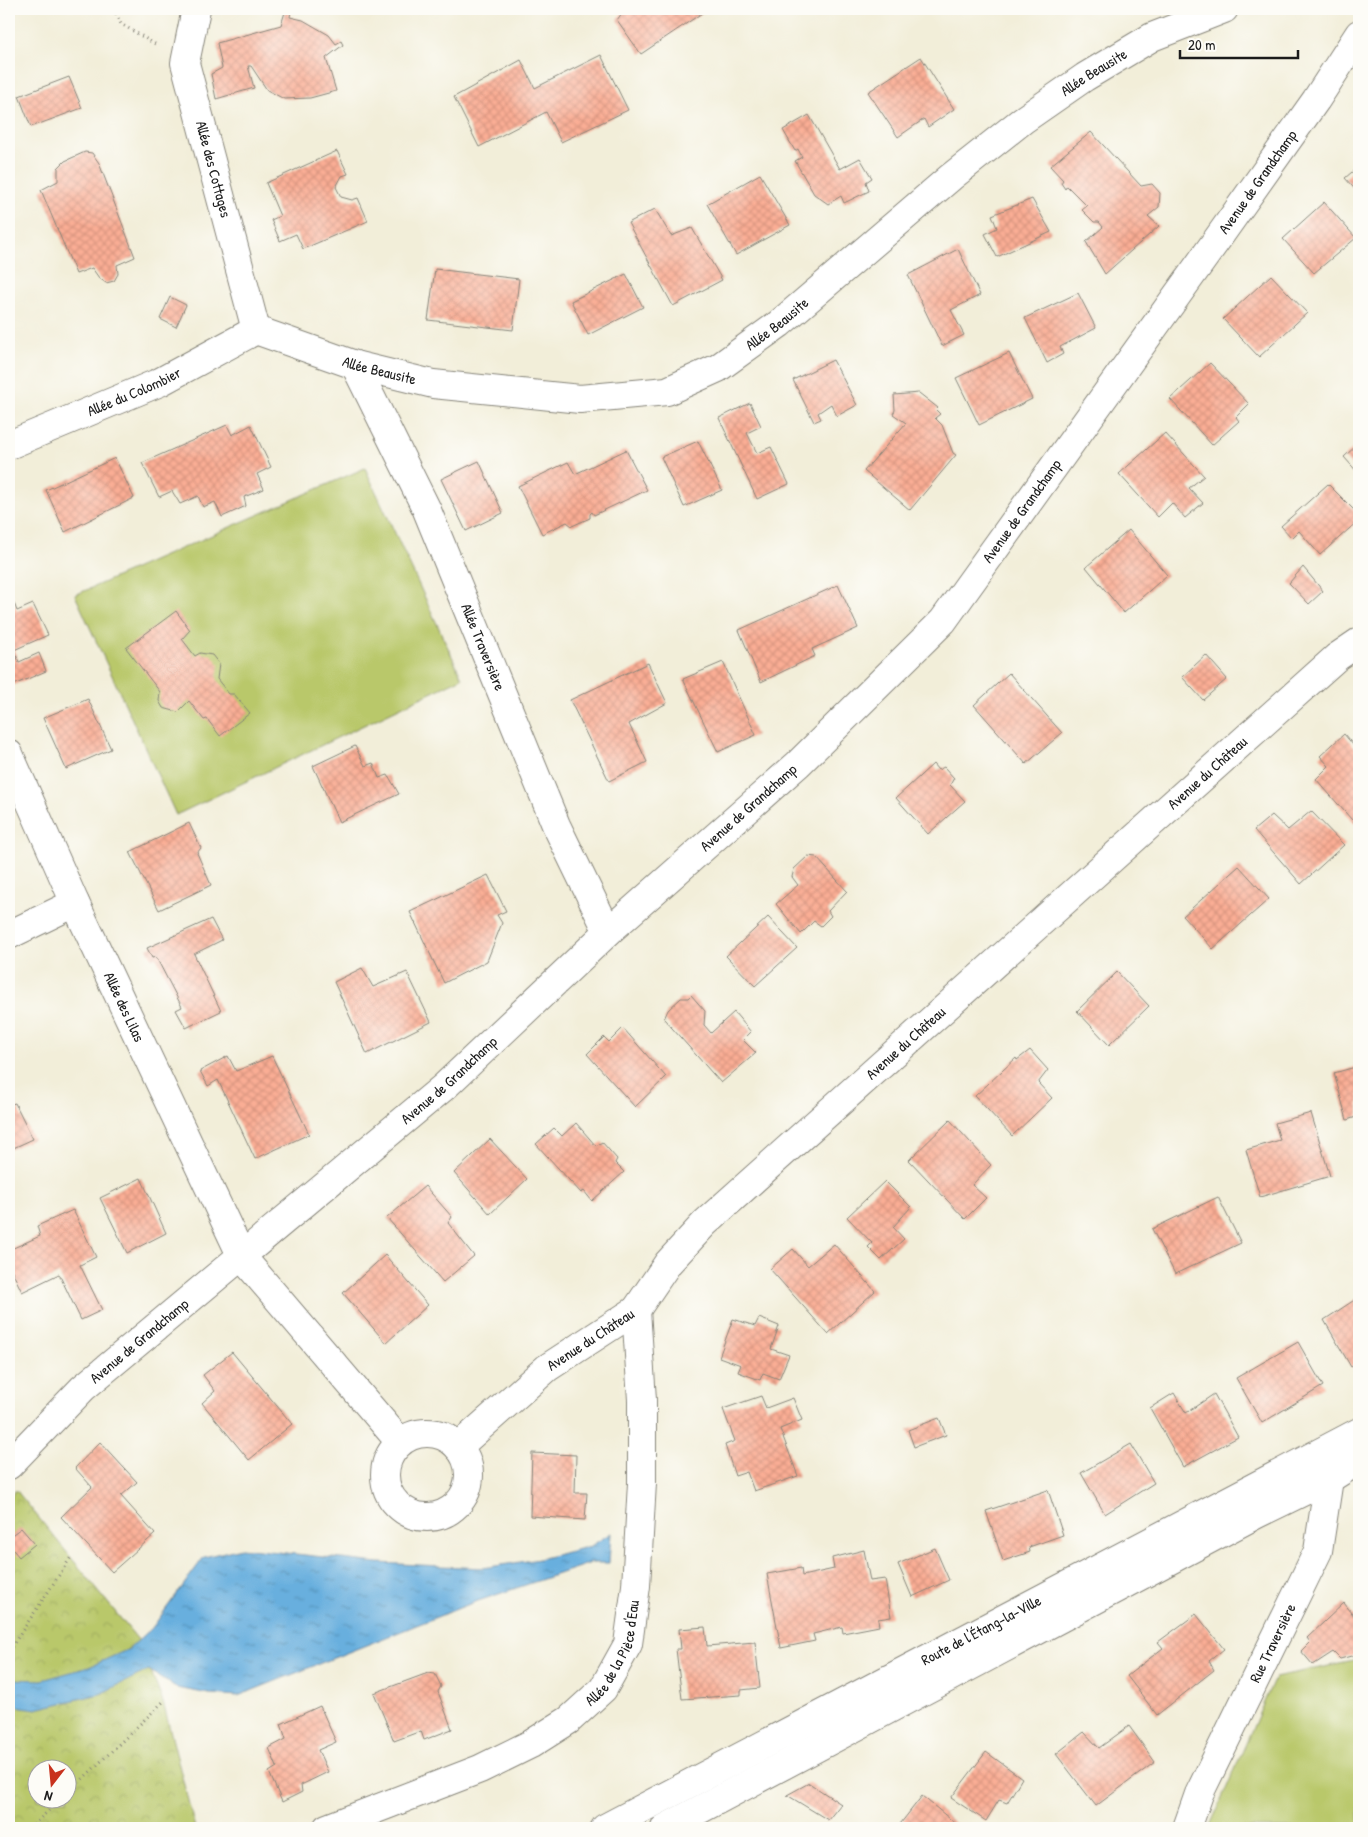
<svg xmlns="http://www.w3.org/2000/svg" width="1368" height="1837" viewBox="0 0 1368 1837" font-family="'Patrick Hand',sans-serif">
<style>
.park{fill:url(#park-crowns);stroke:#6a7244;fill-rule:evenodd}
.garden{fill:#b9c86b;stroke:#6a7244}
.water{fill:url(#water-ripples);stroke:#42667d}
.building{fill:url(#building-cross-hatch)}
.lines{fill:none;stroke-linecap:round;stroke-linejoin:round}
.minor-casing{stroke:#87857a;stroke-width:30}
.path{stroke:#87857a;stroke-width:3;stroke-dasharray:1 4;stroke-linecap:butt}
.minor{stroke:#fff;stroke-width:28}
.labels{text-anchor:middle;stroke-width:4;stroke-linejoin:round;paint-order:stroke}
.street-label{font-size:15px;fill:#1c1c1c;stroke:#fdfcf7}
</style>
<defs>
<pattern id="park-crowns" width="20" height="18" patternUnits="userSpaceOnUse" patternTransform="scale(1.25)"><rect width="20" height="18" fill="#b9c86b"/><path d="M2 6a3 3 0 1 1 6 0M12 15a3 3 0 1 1 6 0" fill="none" stroke="#9eab5c"/></pattern>
<pattern id="water-ripples" width="26" height="14" patternUnits="userSpaceOnUse" patternTransform="scale(1.25)"><rect width="26" height="14" fill="#67afde"/><path d="M2 4q2-2 4 0t4 0M15 11q2-2 4 0t4 0" fill="none" stroke="#548eb3"/></pattern>
<pattern id="building-cross-hatch" width="8" height="8" patternUnits="userSpaceOnUse" patternTransform="scale(1.25)"><rect width="8" height="8" fill="#faad94"/><path d="M0 0l8 8M0 8l8-8" fill="none" stroke="#d6947f"/></pattern>
</defs>
<rect width="100%" height="100%" fill="#fdfcf7"/>
<filter id="ink" filterUnits="userSpaceOnUse"><feTurbulence type="fractalNoise" baseFrequency=".02" numOctaves="2"/><feDisplacementMap in="SourceGraphic" scale="10" xChannelSelector="R" yChannelSelector="G"/><feConvolveMatrix kernelMatrix="1 2 1 2 8 2 1 2 1" color-interpolation-filters="sRGB"/></filter>
<filter id="wash" filterUnits="userSpaceOnUse"><feTurbulence type="fractalNoise" baseFrequency=".0096" numOctaves="4" result="noise"/><feDisplacementMap in="SourceGraphic" scale="20" xChannelSelector="R" yChannelSelector="G"/><feGaussianBlur stdDeviation="1.12" result="paint"/><feColorMatrix in="noise" values="0 0 0 0 0 0 0 0 0 0 0 0 0 0 0 0 0 1.4 0 .05"/><feComposite in="paint" operator="in"/></filter>
<g filter="url(#wash)">
<rect width="100%" height="100%" fill="#f2eed9"/>
<path class="park" d="M 16,1490 L 139,1641 L 163,1702 L 195,1828 L 9,1828 L 9,1499 ZM 38,1770 L 68,1770 L 68,1800 L 38,1800 Z"/>
<g class="garden">
<polygon points="365,468 462,678 176,815 75,595"/>
<polygon points="1359,1660 1359,1828 1209,1828 1275,1677"/>
</g>
<polygon class="water" points="611,1533 609,1563 591,1563 472,1603 238,1696 209,1694 177,1688 149,1670 100,1694 36,1709 9,1705 9,1679 42,1680 89,1667 129,1649 152,1628 204,1557 241,1548 378,1563 483,1568 539,1559 591,1546"/>
<g id="blocks">
<g class="building">
<polygon points="286,9 291,11 290,17 303,20 329,35 336,44 341,41 343,45 326,58 336,91 310,98 284,99 267,90 251,66 248,66 254,88 216,99 211,74 222,68 217,43 281,25"/>
<polygon points="625,9 708,9 641,54 617,20"/>
<polygon points="601,55 628,110 561,142 546,112 479,147 454,97 521,60 535,88"/>
<polygon points="921,57 954,109 928,127 924,119 898,137 868,92"/>
<polygon points="69,77 82,108 31,127 19,96"/>
<polygon points="809,115 840,169 860,158 872,178 866,182 869,191 844,203 841,196 828,204 814,194 795,161 802,157 798,149 795,151 783,130"/>
<polygon points="1091,132 1141,186 1152,184 1160,193 1159,207 1148,216 1159,226 1105,274 1086,242 1103,227 1099,222 1094,222 1082,210 1087,206 1067,186 1065,189 1061,183 1063,180 1050,166"/>
<polygon points="337,151 348,174 342,176 336,187 341,197 352,200 358,198 368,221 303,249 296,234 280,241 271,220 280,216 266,183"/>
<polygon points="85,152 92,153 99,163 135,257 117,265 118,274 114,281 106,283 99,278 92,268 76,274 41,190 58,181 58,168 65,161"/>
<polygon points="1359,166 1359,194 1345,178"/>
<polygon points="760,174 790,225 736,255 707,204"/>
<polygon points="1032,199 1051,232 997,257 985,234 997,228 992,215"/>
<polygon points="1324,202 1356,238 1314,273 1283,239"/>
<polygon points="655,209 671,236 692,228 722,280 673,306 628,223"/>
<polygon points="958,249 980,295 951,310 964,335 942,346 908,275"/>
<polygon points="435,269 519,279 513,330 428,320"/>
<polygon points="626,274 643,307 588,335 571,301"/>
<polygon points="1271,275 1307,313 1259,357 1223,319"/>
<polygon points="1078,293 1096,328 1060,347 1063,354 1047,363 1025,318"/>
<polygon points="170,297 186,305 176,327 160,319"/>
<polygon points="1009,353 1032,399 979,425 956,378"/>
<polygon points="833,360 857,405 837,416 831,404 818,413 821,419 814,422 793,380"/>
<polygon points="1210,363 1249,404 1236,417 1239,421 1212,445 1170,399"/>
<polygon points="919,393 938,408 936,410 940,414 935,418 942,425 953,453 956,455 910,510 864,471 906,423 893,414 895,410 894,395"/>
<polygon points="750,403 761,426 747,433 757,453 771,447 789,484 757,499 719,418"/>
<polygon points="227,425 232,435 251,425 271,467 257,474 264,489 244,497 246,506 222,517 215,502 203,507 198,496 180,504 172,491 159,497 142,463"/>
<polygon points="1165,433 1204,476 1189,488 1203,503 1185,518 1172,503 1158,517 1119,474"/>
<polygon points="698,441 722,490 684,507 661,457"/>
<polygon points="1359,443 1359,474 1344,457"/>
<polygon points="626,450 647,490 594,515 592,512 590,514 590,518 572,526 567,522 542,534 518,486 568,462 575,474"/>
<polygon points="115,458 134,498 65,532 46,490"/>
<polygon points="479,461 503,513 466,531 441,479"/>
<polygon points="1328,484 1359,515 1359,520 1320,555 1299,531 1292,538 1281,526"/>
<polygon points="1129,530 1167,575 1124,613 1086,567"/>
<polygon points="1303,567 1323,591 1309,604 1289,583"/>
<polygon points="838,585 858,628 812,649 815,656 761,682 739,630"/>
<polygon points="9,590 17,611 33,604 48,635 14,650 19,662 39,653 46,671 9,687"/>
<polygon points="176,611 190,630 182,639 195,656 200,653 212,655 219,664 217,679 229,694 234,694 250,713 220,736 207,719 204,720 189,701 178,712 163,708 159,701 160,692 126,648"/>
<polygon points="1206,655 1227,679 1203,700 1182,677"/>
<polygon points="723,662 756,735 718,752 683,679"/>
<polygon points="648,663 667,703 629,724 647,762 609,781 570,700"/>
<polygon points="1009,673 1062,733 1026,764 974,705"/>
<polygon points="88,699 111,749 66,769 43,718"/>
<polygon points="1344,734 1359,752 1359,828 1316,779 1329,766 1320,756"/>
<polygon points="355,746 365,766 373,763 379,778 388,775 399,794 339,822 313,766"/>
<polygon points="933,764 938,770 944,767 954,778 950,785 965,801 928,834 896,798"/>
<polygon points="1311,811 1344,845 1301,884 1254,830 1272,815 1288,830"/>
<polygon points="189,823 201,848 197,853 211,885 159,910 130,852"/>
<polygon points="808,856 816,857 847,891 828,911 831,916 821,926 814,921 801,934 776,904 798,885 792,877 794,869"/>
<polygon points="1239,866 1269,899 1213,949 1183,916"/>
<polygon points="488,875 506,911 497,915 502,923 487,961 444,983 410,912"/>
<polygon points="768,917 797,948 755,986 726,956"/>
<polygon points="211,919 222,940 194,954 221,1011 186,1028 176,1010 182,1007 156,957 152,958 147,948"/>
<polygon points="362,968 373,987 407,972 431,1022 367,1054 334,982"/>
<polygon points="1117,972 1149,1006 1109,1045 1077,1011"/>
<polygon points="691,995 705,1011 704,1025 711,1033 734,1012 751,1032 743,1040 756,1053 721,1083 664,1019 668,1010 681,998 688,998"/>
<polygon points="623,1028 666,1077 635,1107 587,1054 604,1037 609,1042"/>
<polygon points="1030,1050 1048,1070 1038,1083 1052,1098 1012,1136 975,1096 1016,1058 1017,1060"/>
<polygon points="228,1056 236,1071 272,1056 309,1134 255,1159 218,1080 208,1086 200,1071"/>
<polygon points="1359,1066 1359,1116 1347,1120 1334,1073"/>
<polygon points="15,1103 33,1139 9,1150 9,1105"/>
<polygon points="1311,1113 1330,1176 1260,1197 1246,1150 1280,1140 1275,1123"/>
<polygon points="950,1120 991,1165 972,1185 986,1198 965,1219 909,1160"/>
<polygon points="576,1123 596,1146 602,1142 617,1159 615,1163 624,1172 592,1201 584,1191 581,1193 536,1144 554,1128 562,1136"/>
<polygon points="490,1139 527,1179 490,1214 454,1173"/>
<polygon points="141,1178 166,1233 127,1253 100,1198"/>
<polygon points="885,1181 911,1207 893,1227 904,1239 881,1260 868,1247 872,1243 847,1217"/>
<polygon points="425,1186 452,1217 448,1223 474,1256 443,1282 387,1218"/>
<polygon points="1218,1197 1241,1243 1175,1274 1152,1229"/>
<polygon points="73,1210 96,1257 80,1265 102,1310 81,1320 59,1274 22,1292 9,1265 9,1250 40,1236 37,1226"/>
<polygon points="834,1244 875,1291 828,1334 770,1269 793,1249 808,1266"/>
<polygon points="385,1255 428,1305 386,1343 343,1293"/>
<polygon points="1359,1297 1359,1362 1351,1367 1324,1320"/>
<polygon points="759,1318 779,1326 771,1349 789,1355 779,1379 763,1373 760,1380 738,1372 741,1365 719,1357 733,1319 755,1326"/>
<polygon points="1298,1342 1323,1386 1262,1423 1236,1378"/>
<polygon points="232,1352 292,1424 249,1460 202,1403 215,1391 203,1375"/>
<polygon points="1174,1393 1186,1413 1214,1394 1238,1437 1183,1467 1150,1408"/>
<polygon points="761,1396 766,1408 793,1398 802,1420 780,1429 798,1476 754,1491 747,1472 735,1476 725,1445 735,1441 723,1409"/>
<polygon points="939,1418 946,1435 914,1447 908,1430"/>
<polygon points="100,1442 137,1482 121,1496 155,1534 112,1572 61,1517 92,1487 75,1468"/>
<polygon points="1131,1444 1154,1483 1105,1514 1081,1473"/>
<polygon points="532,1453 576,1455 575,1493 587,1493 585,1520 530,1516"/>
<polygon points="1048,1490 1063,1535 1029,1547 1030,1552 1003,1561 986,1511"/>
<polygon points="21,1528 35,1544 19,1557 9,1545 9,1537"/>
<polygon points="935,1548 949,1580 912,1597 898,1564"/>
<polygon points="864,1550 870,1581 885,1579 891,1617 878,1619 879,1626 843,1633 842,1627 813,1634 815,1641 781,1648 767,1574 801,1568 802,1576 834,1569 832,1558"/>
<polygon points="1344,1603 1355,1617 1359,1615 1359,1654 1340,1659 1333,1652 1313,1665 1301,1651 1310,1642 1307,1638"/>
<polygon points="1196,1614 1224,1649 1209,1661 1214,1670 1157,1715 1127,1676 1163,1648 1158,1642"/>
<polygon points="705,1627 707,1646 755,1642 760,1688 741,1690 741,1695 682,1699 676,1649 681,1649 679,1629"/>
<polygon points="428,1673 435,1674 441,1686 438,1692 452,1729 424,1740 421,1731 394,1741 374,1693"/>
<polygon points="320,1706 336,1742 318,1750 328,1772 301,1785 302,1792 282,1802 269,1772 277,1767 269,1748 286,1739 281,1724"/>
<polygon points="1129,1726 1155,1762 1096,1806 1056,1754 1084,1732 1099,1748"/>
<polygon points="986,1752 1022,1778 1007,1803 999,1800 986,1821 951,1798"/>
<polygon points="809,1783 841,1804 828,1820 787,1795"/>
<polygon points="922,1796 961,1828 897,1828"/>
</g>
</g>
</g>
<g filter="url(#ink)">
<use href="#blocks" fill-opacity="0" stroke="#87857a" stroke-width="1"/>
<g class="lines">
<defs>
<g id="minor">
<path id="s1" d="M 196,9 L 185,63 L 256,330"/>
<path id="s2" d="M 256,330 L 355,365 L 433,384 L 580,399 L 667,391 L 718,368 L 779,324 L 951,177 L 1023,120 L 1085,77 L 1152,37 L 1224,9"/>
<path id="s3" d="M 355,365 L 426,508 L 556,825 L 608,932"/>
<path id="s4" d="M 9,445 L 160,382 L 256,330"/>
<path id="s5" d="M 9,754 L 75,903 L 242,1257 L 400,1442"/>
<polyline points="9,935 75,903"/>
<circle cx="427" cy="1475" r="42"/>
<path id="s6" d="M 458,1447 L 547,1368 L 636,1310 L 668,1263 L 705,1223 L 1337,657 L 1359,642"/>
<path id="s7" d="M 9,1465 L 83,1388 L 445,1086 L 608,932 L 798,764 L 943,621 L 1216,241 L 1316,100 L 1359,34"/>
<path id="s8" d="M 327,1828 L 480,1769 L 531,1744 L 569,1720 L 603,1689 L 628,1644 L 636,1586 L 642,1483 L 642,1400 L 636,1310"/>
<path id="s9" d="M 605,1828 L 1359,1432"/>
<polyline points="665,1828 1257,1514 1329,1479 1359,1460"/>
<path id="s10" d="M 1187,1828 L 1199,1794 L 1318,1551 L 1329,1479 L 1327,1465"/>
</g>
</defs>
<use href="#minor" class="minor-casing"/>
<g class="path">
<polyline points="114,9 121,24 155,44"/>
<polyline points="9,1651 71,1557"/>
<polyline points="68,1793 163,1702"/>
<polyline points="30,1828 60,1800"/>
</g>
<use href="#minor" class="minor"/>
</g>
</g>
<g class="labels">
<g class="street-label">
<text dy="5" stroke="none"><textPath href="#s2" startOffset="955">Allée Beausite</textPath></text>
<text dy="5" stroke="none"><textPath href="#s1" startOffset="165">Allée des Cottages</textPath></text>
<text dy="5" stroke="none"><textPath href="#s7" startOffset="1800">Avenue de Grandchamp</textPath></text>
<text dy="5" stroke="none"><textPath href="#s2" startOffset="550">Allée Beausite</textPath></text>
<text dy="5" stroke="none"><textPath href="#s2" startOffset="130">Allée Beausite</textPath></text>
<text dy="5" stroke="none"><textPath href="#s4" startOffset="136">Allée du Colombier</textPath></text>
<text dy="5" stroke="none"><textPath href="#s7" startOffset="1395">Avenue de Grandchamp</textPath></text>
<text dy="5" stroke="none"><textPath href="#s3" startOffset="310">Allée Traversière</textPath></text>
<text dy="5" stroke="none"><textPath href="#s6" startOffset="1011">Avenue du Château</textPath></text>
<text dy="5" stroke="none"><textPath href="#s7" startOffset="990">Avenue de Grandchamp</textPath></text>
<text dy="5" stroke="none"><textPath href="#s5" startOffset="278">Allée des Lilas</textPath></text>
<text dy="5" stroke="none"><textPath href="#s6" startOffset="606">Avenue du Château</textPath></text>
<text dy="5" stroke="none"><textPath href="#s7" startOffset="585">Avenue de Grandchamp</textPath></text>
<text dy="5" stroke="none"><textPath href="#s6" startOffset="171">Avenue du Château</textPath></text>
<text dy="5" stroke="none"><textPath href="#s7" startOffset="180">Avenue de Grandchamp</textPath></text>
<text dy="5" stroke="none"><textPath href="#s9" startOffset="425">Route de l'Étang-la-Ville</textPath></text>
<text dy="5" stroke="none"><textPath href="#s10" startOffset="204">Rue Traversière</textPath></text>
<text dy="5" stroke="none"><textPath href="#s8" startOffset="349">Allée de la Pièce d'Eau</textPath></text>
</g>
</g>
<rect width="1368" height="1837" fill="none" stroke="#fdfcf7" stroke-width="30"/>
<g transform="translate(52 1784) rotate(196)"><circle r="24" fill="#fdfcf7" stroke="#a3a29f"/>
<path d="M0-4L9 19L0 12L-9 19Z" fill="#c8321e"/>
<text y="-8" font-size="14" font-weight="bold" text-anchor="middle" fill="#1c1c1c">N</text>
</g>
<path d="M1180 50v8h118v-8" fill="none" stroke="#1c1c1c" stroke-width="2.5"/>
<text x="1188" y="50" font-size="15" fill="#1c1c1c" stroke="#fdfcf7" stroke-width="4" paint-order="stroke">20 m</text>
</svg>
